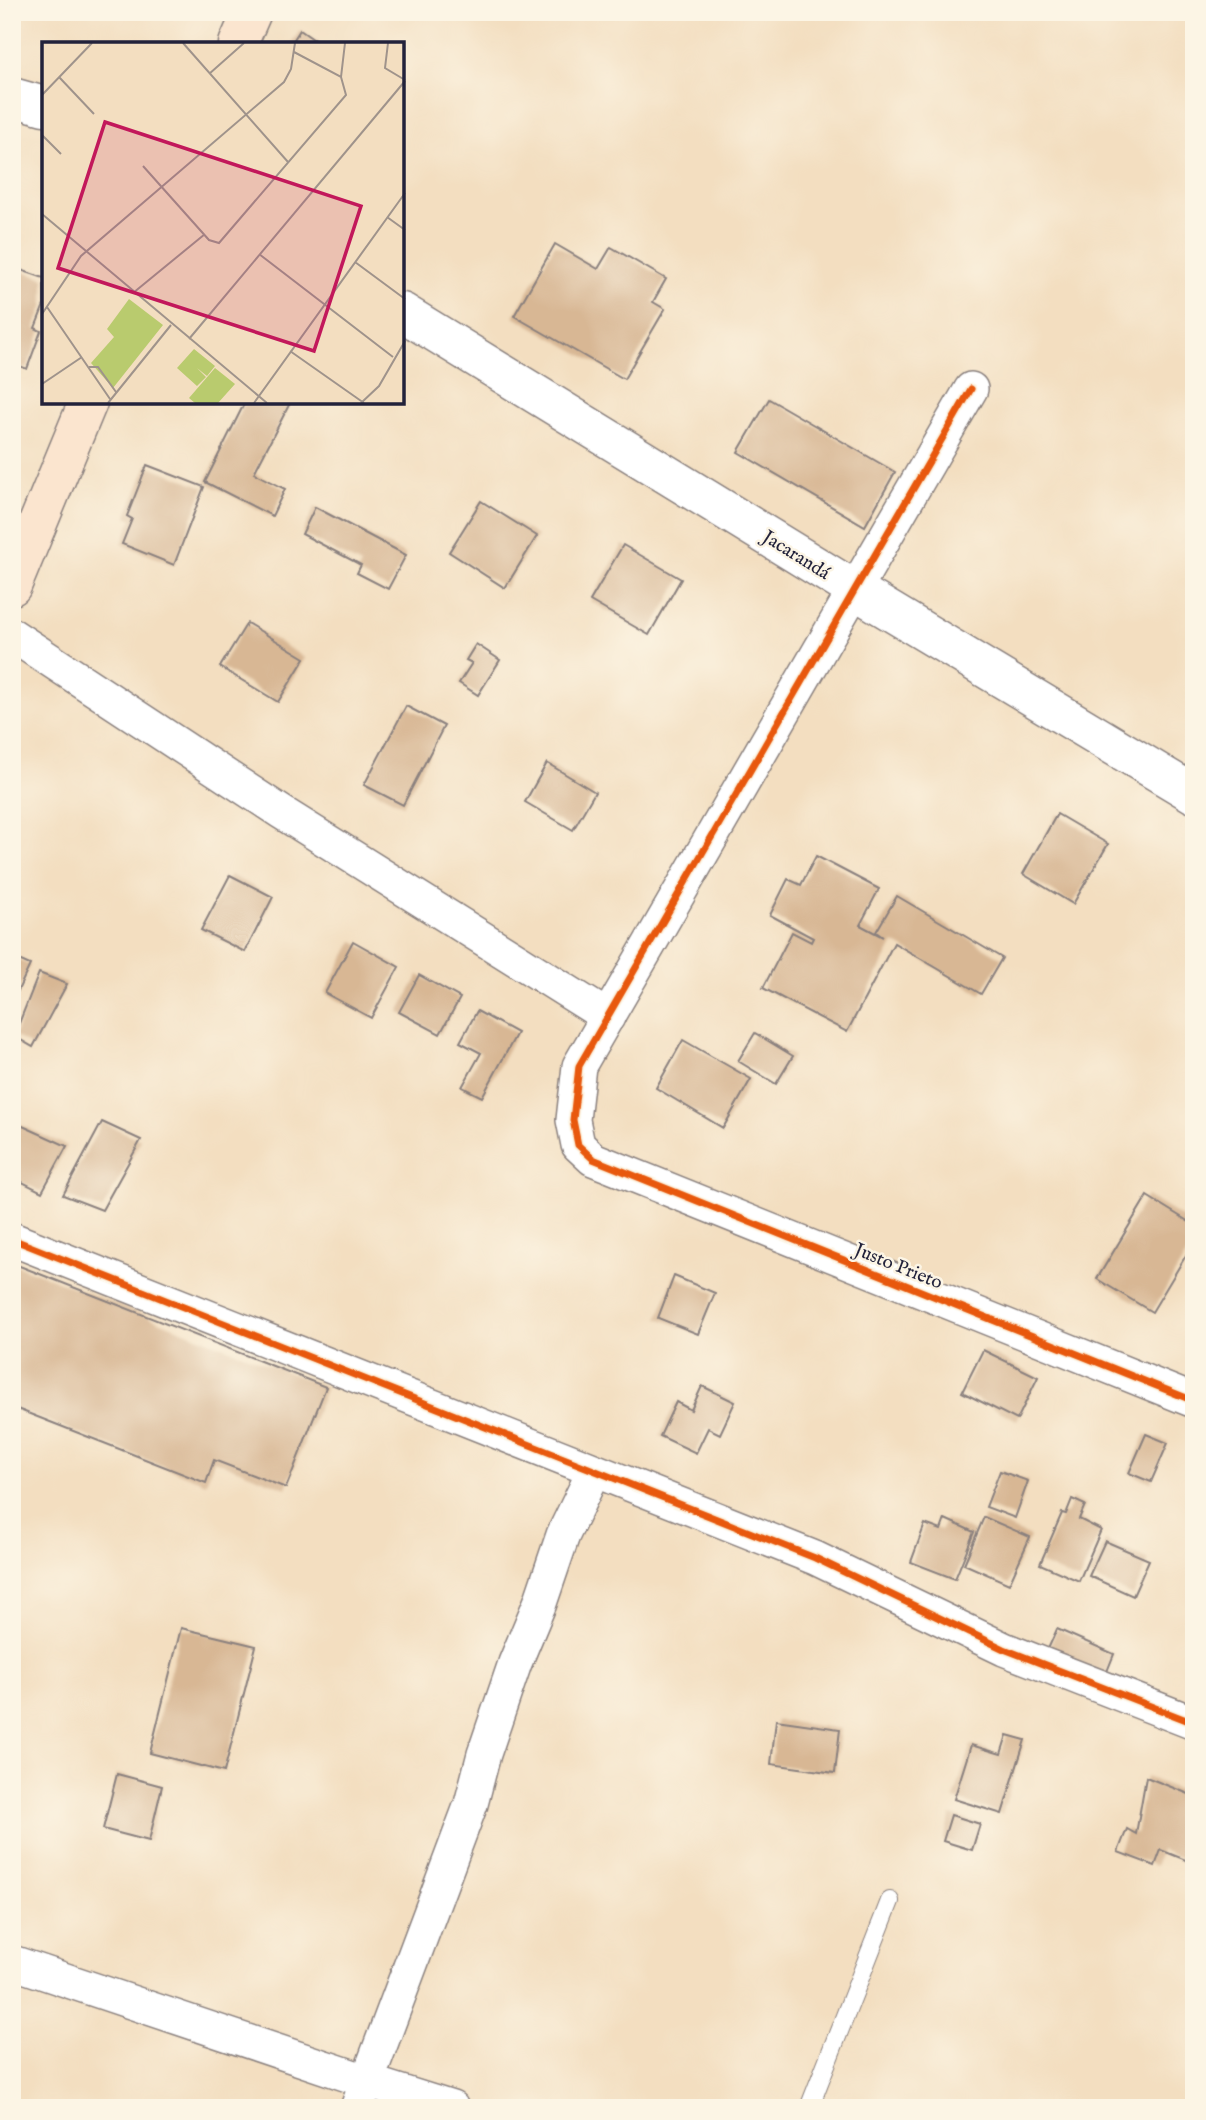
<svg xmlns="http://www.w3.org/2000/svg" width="1206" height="2120" viewBox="0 0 1206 2120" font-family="'IM FELL English',serif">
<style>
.building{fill:#d8b794}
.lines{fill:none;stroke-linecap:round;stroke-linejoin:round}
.service-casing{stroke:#8a807e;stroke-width:20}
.minor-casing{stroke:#8a807e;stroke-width:36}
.tertiary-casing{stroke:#8a807e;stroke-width:41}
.secondary-casing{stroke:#8a807e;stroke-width:41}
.service{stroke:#fff;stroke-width:18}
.minor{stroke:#fff;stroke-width:33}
.tertiary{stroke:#fff;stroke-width:38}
.secondary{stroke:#fbe5cf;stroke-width:38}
.cycleway-casing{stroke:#fcf5e5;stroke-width:11}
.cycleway{stroke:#e8590c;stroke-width:7}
.labels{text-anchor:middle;stroke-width:5;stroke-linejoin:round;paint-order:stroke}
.street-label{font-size:19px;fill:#22223b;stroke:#fcf5e5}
.inset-road{fill:none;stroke:#9f938b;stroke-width:2}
.view{fill:#c2185b;fill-opacity:0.15;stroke:#c2185b;stroke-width:3.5}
.inset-edge{fill:none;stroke:#22223b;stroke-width:3.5}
</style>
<rect width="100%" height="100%" fill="#fcf5e5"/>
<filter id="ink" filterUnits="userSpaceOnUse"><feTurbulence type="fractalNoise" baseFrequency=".0143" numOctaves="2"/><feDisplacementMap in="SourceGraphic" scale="14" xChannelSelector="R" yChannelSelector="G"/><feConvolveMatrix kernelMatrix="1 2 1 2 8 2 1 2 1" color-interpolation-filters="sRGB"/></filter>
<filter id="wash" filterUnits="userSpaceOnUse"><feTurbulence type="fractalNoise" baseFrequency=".00686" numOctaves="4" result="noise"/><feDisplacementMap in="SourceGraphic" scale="28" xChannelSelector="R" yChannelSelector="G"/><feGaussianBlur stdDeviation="1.57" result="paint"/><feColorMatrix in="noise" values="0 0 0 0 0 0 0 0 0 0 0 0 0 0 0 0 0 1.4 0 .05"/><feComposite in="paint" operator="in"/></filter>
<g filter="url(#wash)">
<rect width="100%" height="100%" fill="#f3dec0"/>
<g id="blocks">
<g class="building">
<polygon points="300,30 320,44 291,44"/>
<polygon points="555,244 598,269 611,247 666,279 653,302 665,309 624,379 514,316"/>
<polygon points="12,267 44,278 44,305 35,328 41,331 27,369 12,363"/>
<polygon points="769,399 895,472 865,526 738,452"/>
<polygon points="245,402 290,403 254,473 285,489 272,516 205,482"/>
<polygon points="147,465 204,487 174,565 122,544 132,519 127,516"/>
<polygon points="481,501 537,536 505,588 449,552"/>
<polygon points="315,507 406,555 388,589 357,573 361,565 302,534"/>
<polygon points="623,545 681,579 649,635 590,601"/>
<polygon points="247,623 305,658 278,702 220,667"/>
<polygon points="476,644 500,660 478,695 459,683 472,663 466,660"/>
<polygon points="406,706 444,726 403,805 364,785"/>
<polygon points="547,763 595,792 573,830 525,802"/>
<polygon points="1057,814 1108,844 1073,904 1023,874"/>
<polygon points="816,856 879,889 860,925 883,937 876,932 897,896 1002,958 981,994 894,943 847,1032 763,988 792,932 811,942 813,938 770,915 788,879 801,885"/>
<polygon points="230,875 273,897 245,952 201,930"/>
<polygon points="353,941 399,967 371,1018 325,993"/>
<polygon points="12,957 30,965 12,1003"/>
<polygon points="39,973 67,984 33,1047 14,1036"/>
<polygon points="419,975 460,998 440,1034 399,1012"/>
<polygon points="477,1011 517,1033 482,1097 462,1087 481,1053 460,1042"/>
<polygon points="755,1033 793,1056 776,1084 738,1061"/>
<polygon points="683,1040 751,1079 723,1128 656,1088"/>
<polygon points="102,1122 141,1140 102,1210 63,1195"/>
<polygon points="16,1123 67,1146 42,1192 12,1177 12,1131"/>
<polygon points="1147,1196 1194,1225 1194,1242 1152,1312 1097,1279"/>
<polygon points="12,1263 326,1387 286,1488 214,1460 206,1483 12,1407"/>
<polygon points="674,1276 715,1293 698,1334 658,1318"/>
<polygon points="983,1350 1038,1377 1017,1420 962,1392"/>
<polygon points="702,1386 735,1402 720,1434 708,1428 696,1453 660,1436 676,1402 691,1410"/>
<polygon points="1146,1434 1168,1443 1151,1482 1129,1473"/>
<polygon points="1000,1471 1028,1481 1015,1518 986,1507"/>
<polygon points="1072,1499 1085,1505 1079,1519 1101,1530 1079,1581 1040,1564 1062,1513 1066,1514"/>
<polygon points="984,1517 1030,1537 1009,1584 964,1564"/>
<polygon points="945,1519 974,1532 955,1579 911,1562 925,1524 941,1530"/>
<polygon points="1105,1541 1149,1560 1133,1596 1089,1576"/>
<polygon points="181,1628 256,1646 224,1772 150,1753"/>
<polygon points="1057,1629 1114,1654 1106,1674 1048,1649"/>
<polygon points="776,1720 840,1729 835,1773 771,1764"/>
<polygon points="1007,1735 1025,1740 1002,1814 954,1799 971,1745 1001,1754"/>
<polygon points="117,1774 162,1786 149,1841 103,1829"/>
<polygon points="1146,1777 1194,1796 1194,1846 1188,1861 1161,1850 1155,1866 1118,1852 1127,1829 1136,1834"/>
<polygon points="951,1815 980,1824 972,1850 943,1841"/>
</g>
</g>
</g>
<g filter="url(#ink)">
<use href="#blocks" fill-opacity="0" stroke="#8a807e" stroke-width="2"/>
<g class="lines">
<defs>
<polyline id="service" points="809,2108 890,1901"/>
<g id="minor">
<polyline points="971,389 579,1066 573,1120 578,1145 593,1159 1194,1401"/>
<polyline points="12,635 281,812 608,1017"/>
<polyline points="12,1239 815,1558 1004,1649 1194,1723"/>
<polyline points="12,1962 366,2081 452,2108"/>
<polyline points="357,2108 471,1804 484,1754 515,1663 540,1603 563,1535 594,1471"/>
</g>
<g id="tertiary">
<polyline points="12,97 44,106"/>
<polyline points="402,312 855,590 1194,794"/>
</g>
<g id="secondary">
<polyline points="238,44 252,12"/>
<polyline points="12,586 88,402"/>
</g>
</defs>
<use href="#service" class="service-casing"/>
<use href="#minor" class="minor-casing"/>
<use href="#tertiary" class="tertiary-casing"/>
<use href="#secondary" class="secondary-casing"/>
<use href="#service" class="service"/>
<use href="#minor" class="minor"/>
<use href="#tertiary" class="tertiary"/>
<use href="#secondary" class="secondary"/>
<defs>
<g id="cycleway">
<polyline points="971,389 579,1066 573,1120 578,1145 593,1159 1194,1401"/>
<polyline points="12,1239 815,1558 1004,1649 1194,1723"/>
</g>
</defs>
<use href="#cycleway" class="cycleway-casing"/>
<use href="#cycleway" class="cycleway"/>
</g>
</g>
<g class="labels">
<g class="street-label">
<text transform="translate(797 554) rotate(32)" y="7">Jacarandá</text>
<text transform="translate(899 1265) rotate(22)" y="7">Justo Prieto</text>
</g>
</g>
<g transform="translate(42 42)">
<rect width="362" height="362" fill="#f3dec0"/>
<path d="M 87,257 L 121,283 L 71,346 L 49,321 L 72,295 L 65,287 ZM 152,307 L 173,324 L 165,334 L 155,326 L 164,335 L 155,344 L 135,326 ZM 173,326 L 193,342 L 176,361 L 153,361 L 147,356 Z" fill="#b9cb6e"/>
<path class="inset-road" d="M 141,1 L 246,120M 346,1 L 343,26 L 363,38M 252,10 L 299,35 L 303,1M 167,32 L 202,1M 17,35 L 52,72M 0,53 L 50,1M 0,93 L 19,112M 101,124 L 167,198 L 177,201 L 304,53 L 299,35M 0,172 L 225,361M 345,175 L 363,188M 217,212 L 351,315M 313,220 L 363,257M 91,251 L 163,192M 5,265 L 68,357M 0,272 L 39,214 L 242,40 L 249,27 L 253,1M 147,297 L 363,39M 248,309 L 322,361M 47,325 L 56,325 L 74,350M 0,342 L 40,315M 66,361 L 129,283M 212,361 L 363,151M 319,361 L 337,344 L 363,299"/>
<path class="view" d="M 63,80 L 319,164 L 272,309 L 16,226 Z"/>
<rect width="362" height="362" class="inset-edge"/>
</g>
<rect width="1206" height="2120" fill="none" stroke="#fcf5e5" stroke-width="42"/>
</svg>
